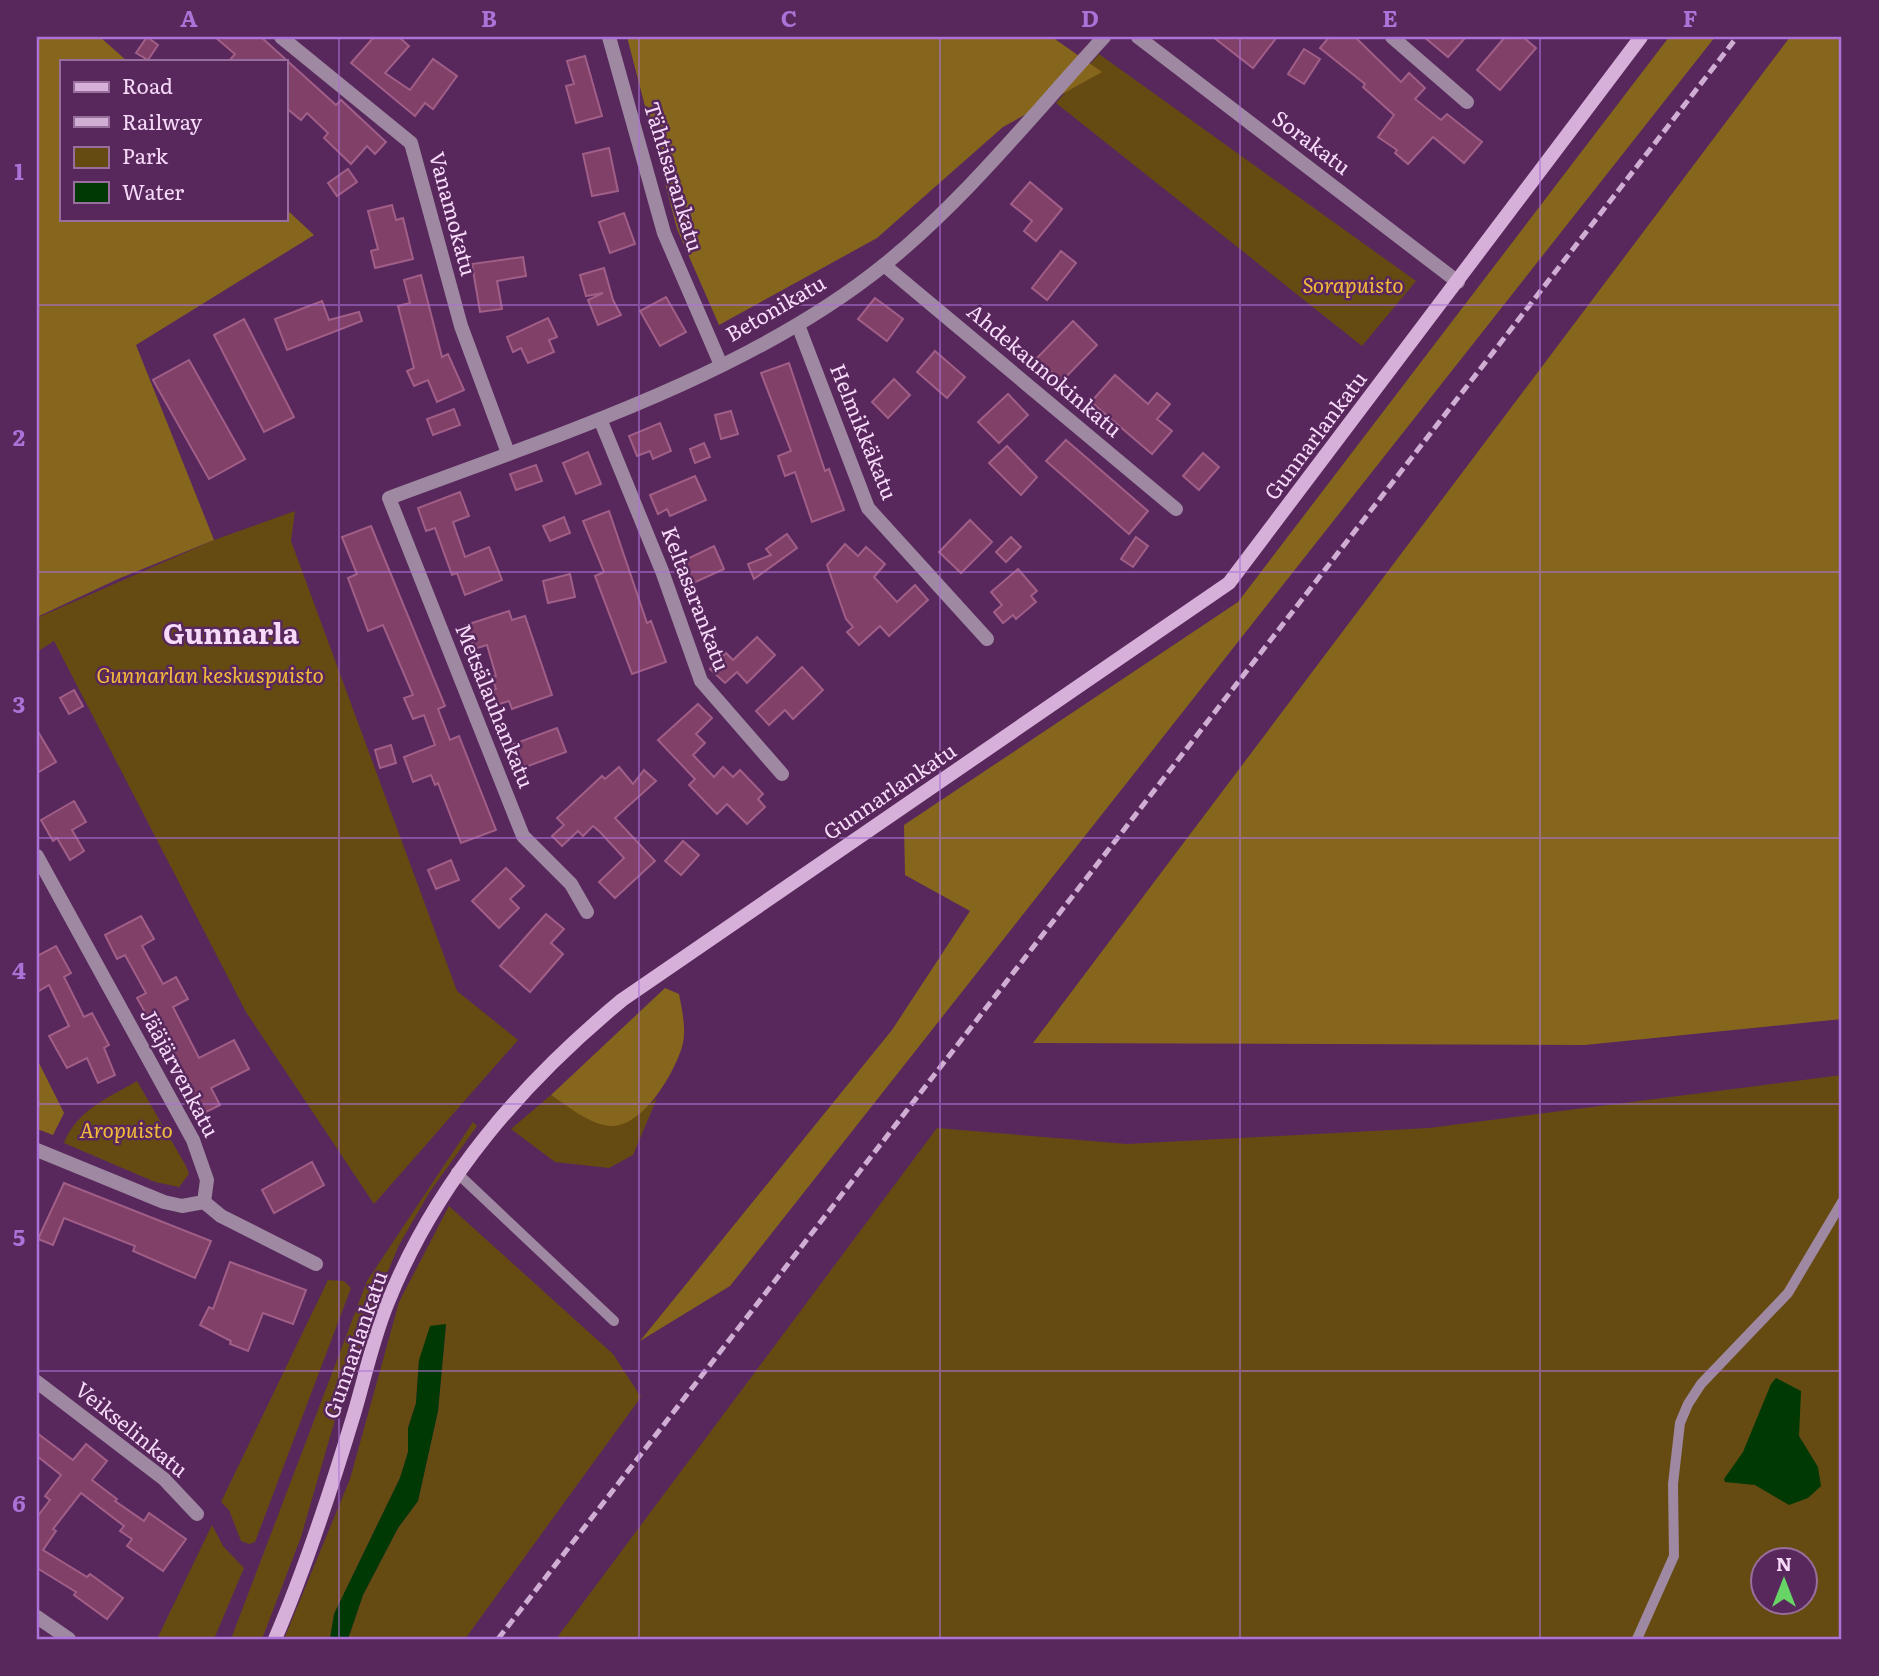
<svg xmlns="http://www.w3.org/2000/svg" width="1879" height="1676" viewBox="0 0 1879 1676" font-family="Literata,serif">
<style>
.green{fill:#654b12;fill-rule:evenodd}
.forest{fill:#86661c}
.water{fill:#013904}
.building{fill:#804068;stroke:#a15e87;stroke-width:2}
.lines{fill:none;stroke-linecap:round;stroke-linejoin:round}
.lane{stroke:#9f88a1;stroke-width:10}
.street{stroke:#9f88a1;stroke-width:14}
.secondary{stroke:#d6b0d9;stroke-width:14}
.rail{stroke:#d0aed4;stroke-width:5;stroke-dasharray:10 5;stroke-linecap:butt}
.grid{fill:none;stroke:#ad72d7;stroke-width:2;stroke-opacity:0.55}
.labels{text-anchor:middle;stroke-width:5;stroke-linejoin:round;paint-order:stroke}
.street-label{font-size:21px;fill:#f7dafa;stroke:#58285d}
.park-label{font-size:21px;font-style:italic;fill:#f4bb3a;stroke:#58285d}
.district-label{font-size:28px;font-weight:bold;fill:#f7dafa;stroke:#58285d}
.neatline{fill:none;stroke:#ad72d7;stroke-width:2.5}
.grid-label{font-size:23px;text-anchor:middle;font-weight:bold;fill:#ad72d7}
</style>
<rect width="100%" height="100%" fill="#58285d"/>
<g class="green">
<polygon points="1099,54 1416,281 1362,346 1056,103"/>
<polygon points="295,511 291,541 457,991 518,1040 374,1204 246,1012 54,641 37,652 37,618 214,540"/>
<path d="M 1842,1075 L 1842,1639 L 556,1639 L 937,1128 L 1127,1144 L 1429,1128 ZM 1764,1560 L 1806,1560 L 1806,1602 L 1764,1602 Z"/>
<path d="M 137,1081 L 186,1166 L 189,1174 L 179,1187 L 155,1182 L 64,1143 C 77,1110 108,1098 137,1081 Z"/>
<path d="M 551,1095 C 598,1123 610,1139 657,1098 L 633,1155 L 609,1168 L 555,1162 L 511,1129 Z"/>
<polygon points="473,1122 477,1126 429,1193 399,1245 380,1290 343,1392 301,1537 262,1639 231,1639 367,1281"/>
<polygon points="449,1206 613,1354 641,1397 465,1639 348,1639 363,1595 398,1528 418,1501 438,1411 446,1325 419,1360 416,1403 408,1428 408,1452 400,1478 334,1614 330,1639 284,1639 350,1479 399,1302"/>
<polygon points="328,1280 344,1281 351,1288 255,1542 249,1544 241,1541 229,1510 221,1502"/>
<polygon points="212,1525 223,1546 244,1568 214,1639 157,1639"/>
</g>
<g class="forest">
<polygon points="37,37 100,37 127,61 61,61 61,219 285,219 285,208 314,235 136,345 214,540 118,579 37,617"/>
<polygon points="627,37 1052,37 1102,72 1003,127 877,238 719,325 677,229"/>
<polygon points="1669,37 1715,37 730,1286 640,1341 892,1030 970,911 905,875 904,825 1238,602"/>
<polygon points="1790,37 1842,37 1842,1019 1585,1045 1033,1043"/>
<path d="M 665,988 L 679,994 C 682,1010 687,1030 682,1047 C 674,1073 647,1119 619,1125 C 597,1131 568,1106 551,1095 Z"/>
<polygon points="37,1059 64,1113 53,1135 37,1129"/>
</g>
<g class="water">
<polygon points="446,1324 438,1411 418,1501 398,1528 363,1595 348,1639 330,1639 334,1614 400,1478 408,1452 408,1428 416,1403 419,1360 430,1326"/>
<polygon points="1776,1378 1801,1391 1799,1436 1818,1467 1821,1486 1808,1498 1789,1505 1755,1485 1725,1482 1724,1479 1743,1452 1771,1384"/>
</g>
<g class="building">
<polygon points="147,37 158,45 148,60 136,53"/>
<polygon points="215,37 261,37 336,105 341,100 386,142 375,154 367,146 351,164 324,138 328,133 307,113 301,120 285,107 285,61 229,61 235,54"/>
<polygon points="374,37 399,37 409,46 385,73 410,90 433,59 457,76 433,109 425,103 415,116 351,63"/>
<polygon points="1213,37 1277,37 1253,68"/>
<polygon points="1329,37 1355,37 1401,82 1409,73 1425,88 1415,99 1441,120 1447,114 1482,142 1464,163 1433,137 1408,164 1395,153 1397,150 1378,137 1394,115 1363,87 1365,84 1320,48"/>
<polygon points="1424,37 1466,37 1448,57"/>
<polygon points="1505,37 1523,37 1536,48 1500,90 1477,70"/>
<polygon points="1304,49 1320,59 1304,84 1288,74"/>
<polygon points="585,56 602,116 576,123 566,86 574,84 567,61"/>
<polygon points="609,148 618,191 592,196 583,154"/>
<polygon points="348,169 357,182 337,196 328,183"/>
<polygon points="1030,182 1062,209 1036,241 1024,231 1032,221 1011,204"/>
<polygon points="392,205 396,220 403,218 413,259 375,268 371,251 378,249 368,211"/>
<polygon points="624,213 635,244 610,253 599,222"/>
<polygon points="1061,251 1076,263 1047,300 1032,288"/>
<polygon points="523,257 526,276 497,281 502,309 480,312 472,264"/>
<polygon points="604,268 613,300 621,315 598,325 588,300 603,293 586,296 580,275"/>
<polygon points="421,275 442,357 448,354 464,390 437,402 428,380 414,386 407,371 414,368 398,306 410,303 404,280"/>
<polygon points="666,297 686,332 660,346 640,311"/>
<polygon points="875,298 903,319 887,341 858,319"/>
<polygon points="322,301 329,320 359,312 362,321 287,350 275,319"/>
<polygon points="548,318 557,337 549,340 554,352 528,363 521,348 513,352 507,337"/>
<polygon points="244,319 294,417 264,432 214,335"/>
<polygon points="1073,321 1097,345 1061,382 1037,358"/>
<polygon points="935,351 965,377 947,398 917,372"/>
<polygon points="189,360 245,459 209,479 153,380"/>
<polygon points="789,363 825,471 829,469 844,510 812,522 795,472 785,476 778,456 791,451 761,373"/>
<polygon points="1115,375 1148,404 1157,393 1170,404 1157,419 1172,431 1152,454 1091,402"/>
<polygon points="894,379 910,395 888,418 872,402"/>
<polygon points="1008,394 1028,415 999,443 978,422"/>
<polygon points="454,409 460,425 433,435 427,419"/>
<polygon points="731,411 738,434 721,439 715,415"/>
<polygon points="660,423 671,451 653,459 650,451 637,456 629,436"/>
<polygon points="1066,440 1148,511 1129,534 1046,461"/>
<polygon points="704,443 710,457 695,463 690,449"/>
<polygon points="1007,446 1037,477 1021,495 989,463"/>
<polygon points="588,452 601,484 576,494 563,463"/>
<polygon points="1203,453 1219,467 1199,490 1183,476"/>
<polygon points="536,465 542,481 516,490 510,474"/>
<polygon points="695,476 706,500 670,516 667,509 658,514 650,495"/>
<polygon points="460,492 469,516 453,522 465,557 489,547 502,580 465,595 457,573 452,575 435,528 426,531 418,508"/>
<polygon points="609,511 647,623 651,621 666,662 632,674 595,576 604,572 583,521"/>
<polygon points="564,517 570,533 550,541 543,526"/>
<polygon points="970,520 992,542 961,573 939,552"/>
<polygon points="371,526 445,706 438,709 450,740 459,736 496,830 461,843 438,783 435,785 431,775 413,782 404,757 435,745 424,715 413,719 404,698 413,695 383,625 368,631 348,578 357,574 342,537"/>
<polygon points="787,534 797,548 754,579 748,564 771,555 766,549"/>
<polygon points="1011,537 1021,547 1006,562 996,552"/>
<polygon points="1136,537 1148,546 1133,567 1121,559"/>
<polygon points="845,544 858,556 866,547 885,564 874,577 897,602 915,585 928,600 889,636 880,626 859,645 847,632 853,627 846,619 827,565"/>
<polygon points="714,546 724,569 689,585 679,563"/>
<polygon points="1018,569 1037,591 1031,596 1036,602 1016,619 1013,615 1003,623 994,612 1002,605 991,592"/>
<polygon points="570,574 575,597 548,603 543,581"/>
<polygon points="509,611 512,620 525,616 552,695 512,709 509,701 496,705 491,691 496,689 492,677 496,676 487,645 474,649 466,625"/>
<polygon points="757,637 775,655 747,683 737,672 725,683 710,669 726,653 733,660"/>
<polygon points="802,667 823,690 793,719 785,710 769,725 756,711"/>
<polygon points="74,690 83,706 69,714 60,698"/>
<polygon points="698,704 712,718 696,734 705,743 693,755 714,777 723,767 733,777 740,770 763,794 758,799 765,807 747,824 727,804 717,814 689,785 695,779 658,740"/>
<polygon points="557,728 566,752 520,769 511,745"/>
<polygon points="37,730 56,762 37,773"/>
<polygon points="391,745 396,763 380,768 375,750"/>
<polygon points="619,767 633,784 644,770 656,781 615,818 655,861 615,898 599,882 624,858 600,832 593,826 583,836 578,831 562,846 552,836 564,825 557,818 602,776 605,779"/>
<polygon points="74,801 86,822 72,830 84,851 70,860 57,838 53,841 41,820"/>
<polygon points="683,841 699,855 681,875 665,861"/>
<polygon points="451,860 459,880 436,889 428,870"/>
<polygon points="506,868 524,886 510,899 519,908 499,928 472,901"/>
<polygon points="546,914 564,929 551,943 563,954 530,992 500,966"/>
<polygon points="141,916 154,939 142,946 163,984 176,977 188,999 173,1007 199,1058 234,1040 249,1069 211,1088 220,1105 204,1113 195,1096 188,1099 173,1071 181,1067 156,1017 150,1021 137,998 146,993 125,955 117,959 105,935"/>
<polygon points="56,946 71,973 64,977 84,1017 92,1013 109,1045 104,1048 115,1075 98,1083 87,1058 67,1068 49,1036 69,1026 49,985 37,992 37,956"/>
<polygon points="312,1162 324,1185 274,1213 262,1190"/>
<polygon points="64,1183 211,1241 195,1278 133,1251 135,1246 64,1218 53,1245 38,1239"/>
<polygon points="230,1262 306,1290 293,1324 263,1313 248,1351 230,1344 231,1341 200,1325 209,1307 213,1309"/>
<polygon points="37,1433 73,1460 86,1444 107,1461 92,1480 117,1499 115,1501 144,1521 149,1513 186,1539 163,1571 127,1546 132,1539 120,1531 124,1526 81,1493 53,1529 56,1531 43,1550 87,1577 90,1574 123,1598 107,1619 74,1595 76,1592 37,1568 37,1517 50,1500 45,1496 61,1475 37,1456"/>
</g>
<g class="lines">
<g class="lane">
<polyline points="456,1172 614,1321"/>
<polyline points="1637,1639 1674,1556 1673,1484 1680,1423 1688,1404 1701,1384 1788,1293 1842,1202"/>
</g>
<g class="street">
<polyline points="281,37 411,143 461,326 508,453"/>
<polyline points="609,37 664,233 721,365"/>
<polyline points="1138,37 1458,282"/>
<polyline points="1392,37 1467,102"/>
<polyline points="884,265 1176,509"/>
<polyline points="798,325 868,508 987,639"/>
<polyline points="600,419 662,571 701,681 782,774"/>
<polyline points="37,856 193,1140 207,1180 204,1202 221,1216 316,1264"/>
<path d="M 587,912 L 571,884 L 523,836 L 389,498 C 552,437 748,375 884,265 C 966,199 1033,114 1104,37"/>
<polyline points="37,1150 164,1202 182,1206 204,1202"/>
<polyline points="37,1382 164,1479 197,1514"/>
<polyline points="37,1617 69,1639"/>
</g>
<path class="secondary" d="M 275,1639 C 306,1567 331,1490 354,1414 C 365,1377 373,1338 388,1302 C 437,1180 522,1083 622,1000 L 1229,583 L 1641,37"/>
<polyline class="rail" points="498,1639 1737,37"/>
</g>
<path class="grid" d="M 339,37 L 339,1639M 639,37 L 639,1639M 940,37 L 940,1639M 1240,37 L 1240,1639M 1540,37 L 1540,1639M 37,305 L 1842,305M 37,572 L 1842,572M 37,838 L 1842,838M 37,1104 L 1842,1104M 37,1371 L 1842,1371"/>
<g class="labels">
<g class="street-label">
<text transform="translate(1311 143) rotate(37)" y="7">Sorakatu</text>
<text transform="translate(673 177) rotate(73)" y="7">Tähtisarankatu</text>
<text transform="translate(452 214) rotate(75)" y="7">Vanamokatu</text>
<text transform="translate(776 309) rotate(-30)" y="7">Betonikatu</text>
<text transform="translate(1044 371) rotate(40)" y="7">Ahdekaunokinkatu</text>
<text transform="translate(863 432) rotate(68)" y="7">Helmikkäkatu</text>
<text transform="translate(1316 436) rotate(-53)" y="7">Gunnarlankatu</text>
<text transform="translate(695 599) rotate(69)" y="7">Keltasarankatu</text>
<text transform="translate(494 706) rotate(68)" y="7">Metsälauhankatu</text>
<text transform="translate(890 792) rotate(-34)" y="7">Gunnarlankatu</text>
<text transform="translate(179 1073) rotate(62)" y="7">Jääjärvenkatu</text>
<text transform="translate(356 1345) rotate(-71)" y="7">Gunnarlankatu</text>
<text transform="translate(131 1430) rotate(39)" y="7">Veikselinkatu</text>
</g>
<g class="park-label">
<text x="1353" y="293">Sorapuisto</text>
<text x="210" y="683">Gunnarlan keskuspuisto</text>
<text x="126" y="1138">Aropuisto</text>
</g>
<g class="district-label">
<text x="231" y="644">Gunnarla</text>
</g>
</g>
<rect width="1879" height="1676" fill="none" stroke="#58285d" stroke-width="77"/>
<rect x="60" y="60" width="228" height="161" fill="#58285d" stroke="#986f9c" stroke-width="2"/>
<rect x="74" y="82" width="35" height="10" fill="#d6b0d9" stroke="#986f9c" stroke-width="2"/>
<text x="122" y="94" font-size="21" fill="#f7dafa">Road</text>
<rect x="74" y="117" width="35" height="10" fill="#d0aed4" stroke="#986f9c" stroke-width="2"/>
<text x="122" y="130" font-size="21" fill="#f7dafa">Railway</text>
<rect x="74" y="147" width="35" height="21" fill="#654b12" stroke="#986f9c" stroke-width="2"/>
<text x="122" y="164" font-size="21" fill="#f7dafa">Park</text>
<rect x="74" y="182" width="35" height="21" fill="#013904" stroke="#986f9c" stroke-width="2"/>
<text x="122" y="200" font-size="21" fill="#f7dafa">Water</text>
<g transform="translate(1784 1581)"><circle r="33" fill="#58285d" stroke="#986f9c" stroke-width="2"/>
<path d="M0-5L12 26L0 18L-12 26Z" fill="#67d466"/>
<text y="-10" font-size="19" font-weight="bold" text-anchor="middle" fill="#f7dafa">N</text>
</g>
<rect x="38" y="38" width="1802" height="1600" class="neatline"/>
<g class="grid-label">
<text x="189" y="27">A</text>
<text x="489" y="27">B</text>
<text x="789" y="27">C</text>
<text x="1090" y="27">D</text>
<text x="1390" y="27">E</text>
<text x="1690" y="27">F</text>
<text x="19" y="180">1</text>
<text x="19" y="446">2</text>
<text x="19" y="713">3</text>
<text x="19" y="979">4</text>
<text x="19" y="1246">5</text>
<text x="19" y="1512">6</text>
</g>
</svg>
